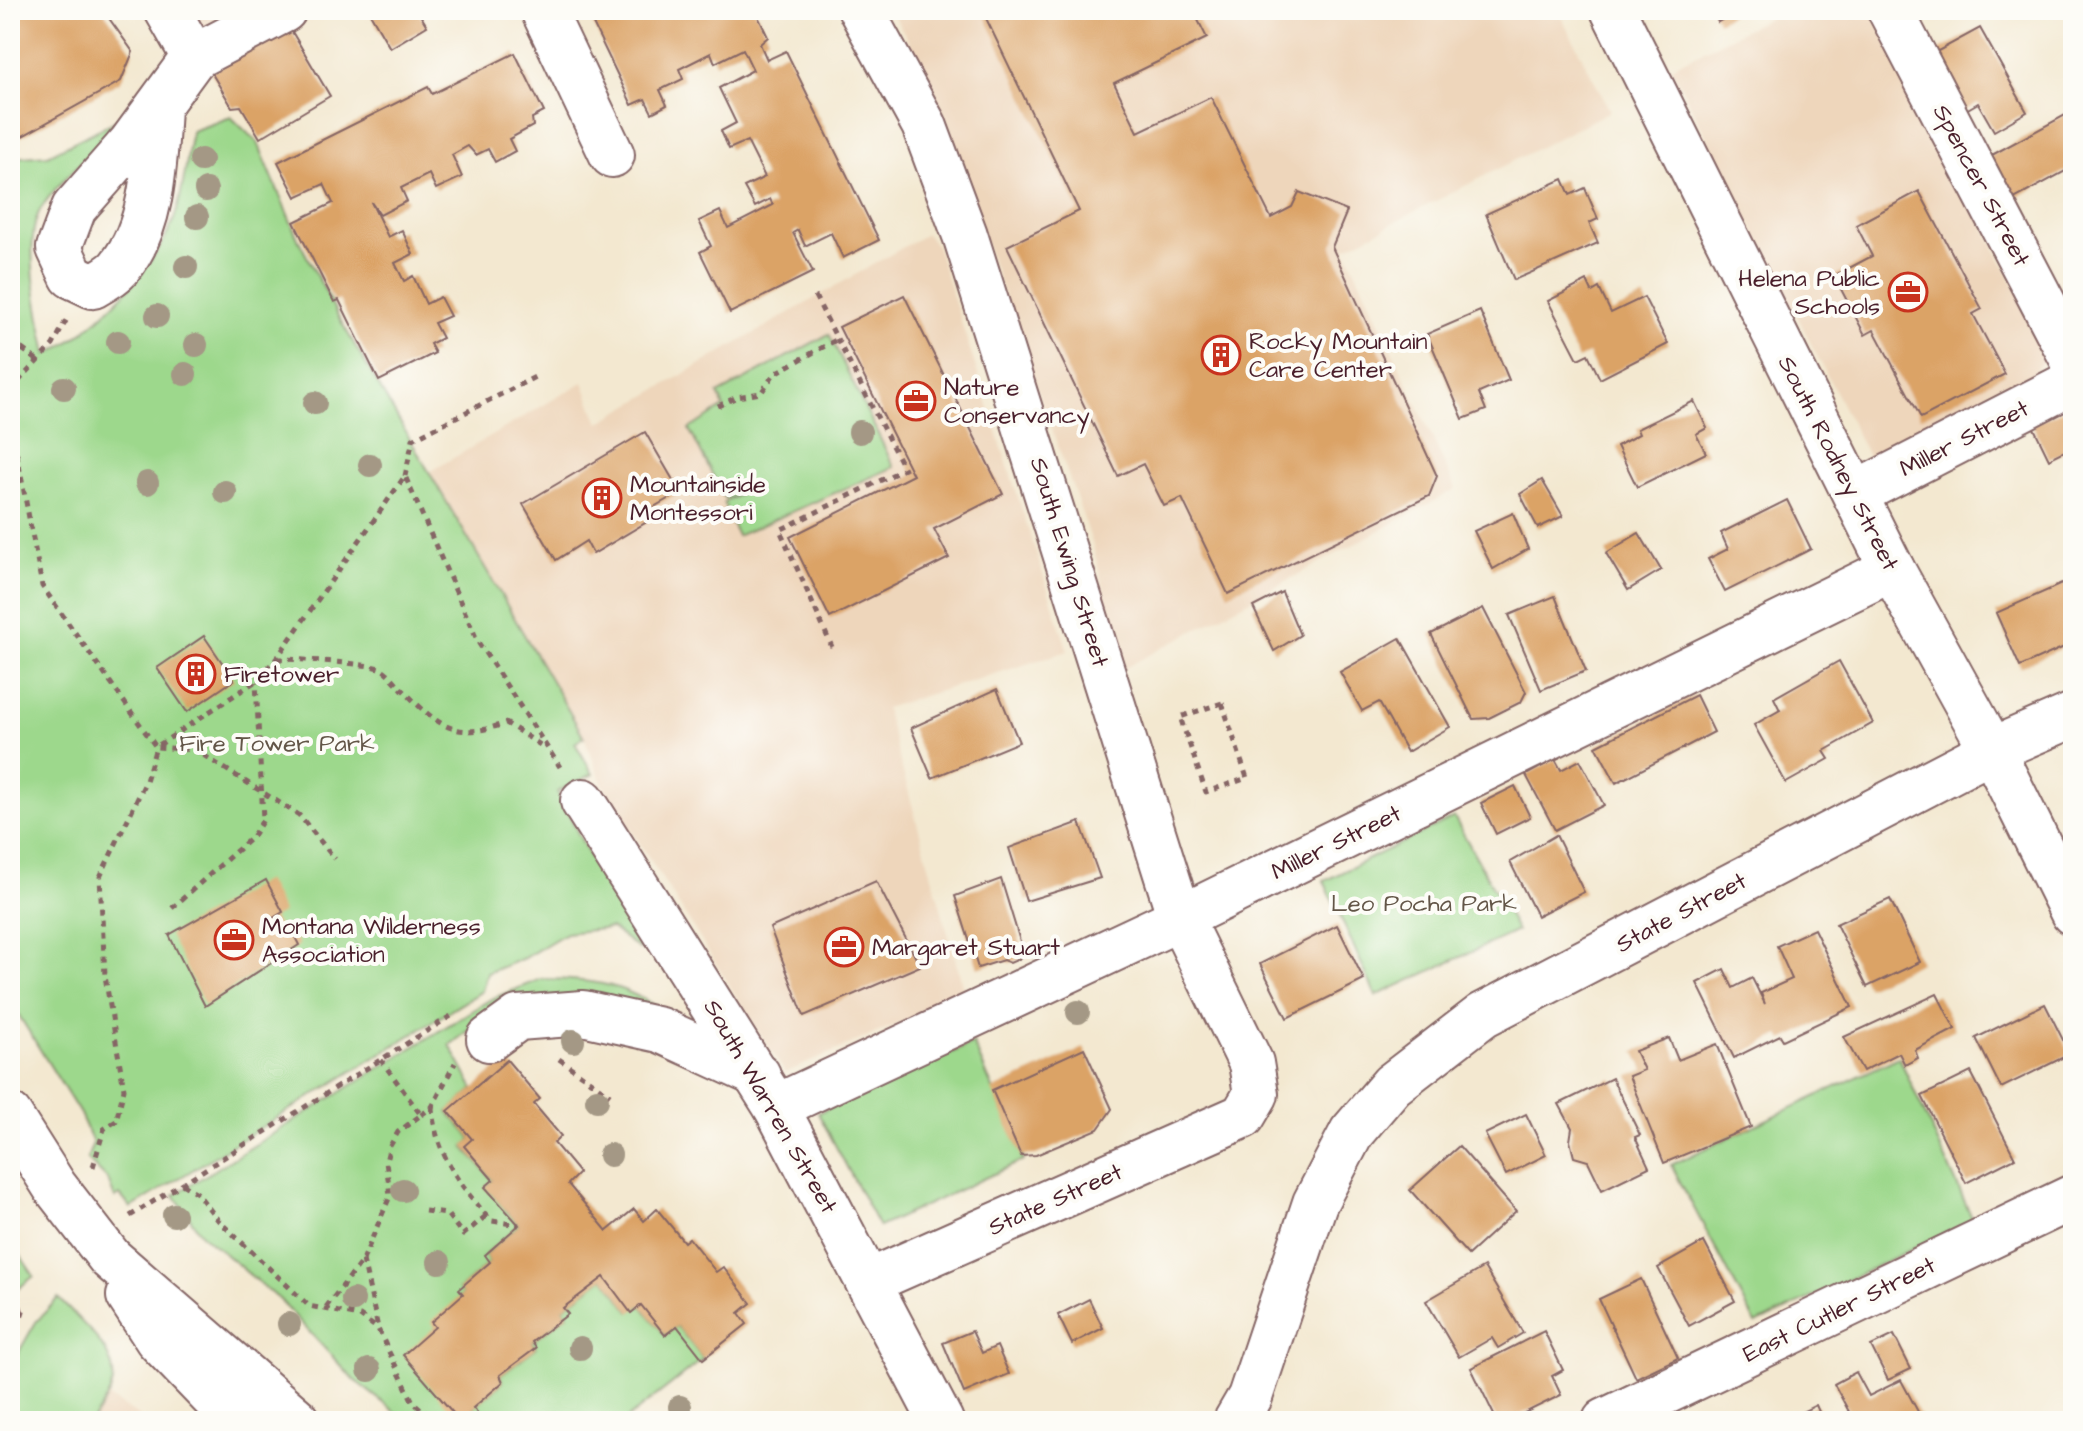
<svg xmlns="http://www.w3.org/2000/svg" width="2083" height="1431" viewBox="0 0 2083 1431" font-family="'Architects Daughter',sans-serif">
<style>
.built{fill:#eed6bb}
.green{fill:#9dd88c;stroke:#747c5c;stroke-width:2}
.building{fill:#dba366}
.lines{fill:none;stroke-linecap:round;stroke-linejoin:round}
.minor-casing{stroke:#856565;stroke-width:48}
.path{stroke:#856565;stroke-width:5;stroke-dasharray:6 6;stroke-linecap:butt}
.minor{stroke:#fff;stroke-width:44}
.tree{fill:#a49885}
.labels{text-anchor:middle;stroke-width:8;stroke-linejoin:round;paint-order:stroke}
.street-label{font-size:24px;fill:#4a1f2b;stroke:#fdfcf7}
.poi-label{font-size:24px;fill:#4a1f2b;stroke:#fdfcf7;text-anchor:start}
.park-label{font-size:24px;fill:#635648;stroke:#fdfcf7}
</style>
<rect width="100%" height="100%" fill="#fdfcf7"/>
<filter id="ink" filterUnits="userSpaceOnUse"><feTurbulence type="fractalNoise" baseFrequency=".0125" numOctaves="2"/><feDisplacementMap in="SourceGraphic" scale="16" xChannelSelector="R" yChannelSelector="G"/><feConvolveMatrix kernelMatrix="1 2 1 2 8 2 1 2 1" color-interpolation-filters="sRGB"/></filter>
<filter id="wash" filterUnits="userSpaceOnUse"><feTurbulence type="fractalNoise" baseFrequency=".006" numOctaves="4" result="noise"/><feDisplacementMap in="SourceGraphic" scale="32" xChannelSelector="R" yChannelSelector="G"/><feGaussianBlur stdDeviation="1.8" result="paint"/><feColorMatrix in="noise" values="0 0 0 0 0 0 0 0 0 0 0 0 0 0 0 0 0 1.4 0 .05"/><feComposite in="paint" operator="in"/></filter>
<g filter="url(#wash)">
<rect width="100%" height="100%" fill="#f3e8d0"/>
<g class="built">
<polygon points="178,10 252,10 193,42"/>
<polygon points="891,10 1558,10 1610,111 1345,248 1456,489 1123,669 1092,542 922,64"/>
<polygon points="1784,10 1870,10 2031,317 2044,359 2027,382 1870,460 1671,67"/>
<polygon points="926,234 936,245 1068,651 885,708 965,994 785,1073 603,785 584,737 428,473 583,382 599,423"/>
<polygon points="107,1396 146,1421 91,1421"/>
</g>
<g class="green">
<path d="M 144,107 C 116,132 56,180 39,212 C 23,245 40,319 47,354 C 94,334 163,260 177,210 C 184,185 187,157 192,131 L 231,117 L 258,143 L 298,239 L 339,318 L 584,737 L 575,743 L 593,774 L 557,792 L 592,861 L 644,947 L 639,949 L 611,928 L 566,933 L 524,958 L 487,973 L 482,991 L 131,1208 L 120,1195 L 115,1198 L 108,1180 L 87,1159 L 93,1143 L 80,1114 L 10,1001 L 10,158 L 48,155 Z"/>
<polygon points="829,334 894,467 737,536 724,503 740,494 725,499 689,429 724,407 718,394"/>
<polygon points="1454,817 1517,931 1376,996 1324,881"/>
<path d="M 541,979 C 606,979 629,987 683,1023 L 477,1024 L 450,1045 L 474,1089 L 448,1112 L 472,1139 L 464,1147 L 493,1180 L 486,1187 L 519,1225 L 485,1255 L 490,1262 L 459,1289 L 463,1294 L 435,1327 L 460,1421 L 407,1421 L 353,1379 L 280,1300 L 201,1234 L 174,1195 L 491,999 Z"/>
<polygon points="973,1043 1024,1160 879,1227 818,1113"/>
<polygon points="1899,1057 1973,1220 1756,1324 1671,1165"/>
<polygon points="10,1240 34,1276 10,1295"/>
<polygon points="604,1277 630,1312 641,1305 665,1335 677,1326 703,1359 624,1421 468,1421 477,1413 473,1408 503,1382 500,1375 536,1348 532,1342 568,1314 563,1308"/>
<path d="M 58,1298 C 78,1320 117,1349 113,1382 C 111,1395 99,1410 92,1421 L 10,1421 L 10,1367 L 36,1322 Z"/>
</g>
<g id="blocks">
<g class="building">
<polygon points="10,10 103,10 133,52 121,81 10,143"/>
<polygon points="368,10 417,10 427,26 390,48"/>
<polygon points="621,10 755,10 768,37 760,44 767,60 786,51 879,240 843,258 831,233 805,246 798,230 793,233 813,272 730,313 700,252 711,246 699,221 720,211 728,228 773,205 770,199 755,207 744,187 765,177 747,141 729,149 721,131 736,123 719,88 753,70 743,49 715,63 711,53 679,69 683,79 660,90 667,105 652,113 645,99 632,105 593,24"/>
<polygon points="982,10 1193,10 1207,38 1114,83 1138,132 1211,97 1271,218 1292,207 1299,192 1347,211 1332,247 1437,476 1429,496 1228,594 1182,498 1164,506 1143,464 1118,476 1007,246 1079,211"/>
<polygon points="1712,10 1739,10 1718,22"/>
<polygon points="288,25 330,96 260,138 241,106 232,107 211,72"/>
<polygon points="1980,28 2027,112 1994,131 1978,103 1959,114 1927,57"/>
<polygon points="515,53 544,112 532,118 533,126 509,139 515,151 495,162 488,149 476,155 468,146 452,155 462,177 436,189 429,174 401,188 407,201 380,215 371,202 388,237 402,230 413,254 395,263 404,281 413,276 426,304 440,297 450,316 434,323 442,338 430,344 435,353 379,381 339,300 334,302 294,222 333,203 324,184 296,197 278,162 428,87 432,94"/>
<polygon points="2067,114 2073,125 2073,167 2005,204 1981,161"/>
<polygon points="1563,179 1570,195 1585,188 1598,219 1589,223 1598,243 1514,280 1486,214"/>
<polygon points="1919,191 1982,309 1973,314 2005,374 1921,418 1874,330 1865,335 1834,276 1872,256 1856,225"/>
<polygon points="1587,281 1592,292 1599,288 1611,313 1644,297 1668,344 1600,379 1588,354 1578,359 1548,301"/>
<polygon points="904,295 1003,494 934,529 949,558 830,618 790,537 913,475 839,327"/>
<polygon points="1480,311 1509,380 1479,393 1486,410 1463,419 1427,334"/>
<polygon points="1694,401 1707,428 1696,434 1706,453 1637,487 1617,446 1639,434 1637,429"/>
<polygon points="2068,407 2073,418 2073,447 2049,459 2032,424"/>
<polygon points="645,432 680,492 647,511 650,520 593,554 586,541 556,560 523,504"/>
<polygon points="1542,480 1563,516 1538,528 1520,494"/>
<polygon points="1787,500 1811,549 1725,592 1708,559 1728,549 1721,533"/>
<polygon points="1513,513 1528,549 1493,569 1474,531"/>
<polygon points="1639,533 1661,570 1628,590 1606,553"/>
<polygon points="2073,579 2073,643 2020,667 1996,613"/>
<polygon points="1282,592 1300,635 1274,651 1253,607"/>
<polygon points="1555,596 1586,671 1541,690 1509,615"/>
<polygon points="1483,608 1526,692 1521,702 1489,718 1473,719 1431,634"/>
<polygon points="204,636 234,680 187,712 157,668"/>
<polygon points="1400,638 1450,727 1407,752 1379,702 1362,711 1340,672"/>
<polygon points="1839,661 1873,723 1824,751 1829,759 1786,783 1754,725 1780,710 1774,698"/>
<polygon points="997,689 1019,742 932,778 911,728"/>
<polygon points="1696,695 1714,732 1616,783 1596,746"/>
<polygon points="1555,759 1561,770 1580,760 1604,805 1555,830 1526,775"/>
<polygon points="1515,786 1530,817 1496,834 1481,803"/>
<polygon points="1080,822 1100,878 1026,901 1009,848"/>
<polygon points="1556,835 1584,892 1537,916 1510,862"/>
<polygon points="1001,879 1023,951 1019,959 1010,963 1003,960 978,968 955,896"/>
<polygon points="266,880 283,912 273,918 281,931 290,927 299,945 205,1006 169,935"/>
<polygon points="876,881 920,966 804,1016 770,928"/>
<polygon points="1890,899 1920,962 1867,987 1836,924"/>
<polygon points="1337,925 1364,980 1287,1018 1260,964"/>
<polygon points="1814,929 1852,1007 1783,1040 1780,1035 1734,1058 1697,983 1724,969 1733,988 1752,978 1765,1004 1761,993 1792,979 1777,946"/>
<polygon points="1937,994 1955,1029 1915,1050 1918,1058 1905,1065 1899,1053 1863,1071 1844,1037"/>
<polygon points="2045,1004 2070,1054 2001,1088 1976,1038"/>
<polygon points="1669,1038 1678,1060 1717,1044 1751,1127 1664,1163 1629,1076 1644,1070 1635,1051"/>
<polygon points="1084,1048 1112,1109 1098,1129 1036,1155 1021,1156 992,1090"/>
<polygon points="507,1060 540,1099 534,1104 561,1136 554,1143 579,1173 568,1184 607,1231 634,1209 644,1221 657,1209 684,1242 689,1238 716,1272 723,1267 751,1303 739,1313 747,1324 703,1359 677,1326 665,1335 641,1305 631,1313 604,1277 563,1308 568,1314 532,1342 536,1348 500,1375 503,1382 473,1408 477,1413 468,1421 460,1421 403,1355 435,1327 431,1322 463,1294 459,1289 490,1262 485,1255 519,1225 485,1187 493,1180 464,1146 472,1139 448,1111"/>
<polygon points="1971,1072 2015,1158 1966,1183 1922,1096"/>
<polygon points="1612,1078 1640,1135 1635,1137 1649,1167 1602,1190 1588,1161 1574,1157 1570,1141 1572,1128 1559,1104"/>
<polygon points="1526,1114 1546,1155 1506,1175 1485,1134"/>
<polygon points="1459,1146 1516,1211 1468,1255 1410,1190"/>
<polygon points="1704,1242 1735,1301 1689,1326 1658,1268"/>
<polygon points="1484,1267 1523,1333 1498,1348 1492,1338 1459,1357 1426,1301"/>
<polygon points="1641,1279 1678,1358 1636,1378 1599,1299"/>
<polygon points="1089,1299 1103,1328 1072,1344 1058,1315"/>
<polygon points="972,1331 982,1353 997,1346 1009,1374 964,1393 943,1343"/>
<polygon points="1544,1331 1563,1370 1552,1376 1561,1395 1508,1421 1497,1421 1471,1368"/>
<polygon points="1894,1335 1911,1369 1888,1380 1871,1346"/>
<polygon points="1856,1372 1869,1396 1901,1380 1923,1421 1854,1421 1834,1384"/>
<polygon points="1816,1405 1823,1421 1784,1421"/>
</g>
</g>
</g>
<g filter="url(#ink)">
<use href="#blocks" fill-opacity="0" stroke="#856565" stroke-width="2"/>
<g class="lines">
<defs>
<g id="minor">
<polyline points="167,10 194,57"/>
<polyline points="543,10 612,155"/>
<polyline points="861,10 924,125 965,235 1180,918 1251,1063 1256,1094 1243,1116 868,1282"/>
<polyline points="1613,10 1892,569 1992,750 2073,913"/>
<polyline points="1890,10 2073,360"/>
<path d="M 158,107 C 155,159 154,226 119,268 C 113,275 102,281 93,286 L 72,276 L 59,248 L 74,208 L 131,143 L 194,57 L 284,10"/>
<polyline points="1855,494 2073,382"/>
<polyline points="583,801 776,1107 941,1421"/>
<polyline points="489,1039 518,1018 583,1013 660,1030 758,1075"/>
<polyline points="776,1107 1180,918 1892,569"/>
<polyline points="10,1116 55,1187 110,1258 298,1421"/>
<polyline points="129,1296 157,1339 236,1421"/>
<polyline points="1236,1421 1250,1397 1315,1203 1352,1132 1392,1085 1483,1015 1992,750 2073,715"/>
<polyline points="1605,1421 2073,1197"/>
</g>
</defs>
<use href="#minor" class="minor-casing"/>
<g class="path">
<polyline points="815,296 904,469 780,530 832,647"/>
<polyline points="10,350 22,349 37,360"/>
<polyline points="10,390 53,345 68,317"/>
<polyline points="718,406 737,397 761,393 774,374 836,340"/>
<polyline points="10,418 42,586 156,747 256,681 276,659 405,476 478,642 560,767"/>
<polyline points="405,476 413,439 539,375"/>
<path d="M 277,659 C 294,659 370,663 382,669 C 390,674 397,684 404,691 C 439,727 456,741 506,723 L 545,748"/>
<polygon points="1222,703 1247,778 1206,792 1180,717"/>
<polyline points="172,908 252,837 263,820 256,682"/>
<polyline points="559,1059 610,1095"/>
<path d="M 432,1107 C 435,1153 461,1188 492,1221 L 519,1225"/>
<polyline points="421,1115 432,1107 455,1063"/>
<polyline points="93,1167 104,1129 116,1121 124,1089 105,976 100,877 146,781 156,747 195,750 299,815 335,859"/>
<polyline points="182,1184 197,1193 218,1220 309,1306 360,1316 378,1329 413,1402 422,1410 440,1415"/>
<polyline points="425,1211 447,1214 463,1235 487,1215"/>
<polyline points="130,1216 454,1014"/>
<polyline points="363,1260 390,1196 386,1161 390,1146 398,1132 421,1115 381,1060"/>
<polyline points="326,1307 363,1260 378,1328"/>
<polyline points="10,1312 23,1308"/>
<polyline points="10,1350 24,1308"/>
</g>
<use href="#minor" class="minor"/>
</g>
<g class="tree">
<circle cx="201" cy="160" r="12"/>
<circle cx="206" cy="190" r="12"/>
<circle cx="197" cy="217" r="12"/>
<circle cx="186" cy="267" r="12"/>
<circle cx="157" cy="316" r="12"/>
<circle cx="118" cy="342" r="12"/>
<circle cx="196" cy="345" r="12"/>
<circle cx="185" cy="374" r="12"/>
<circle cx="64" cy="388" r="12"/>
<circle cx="315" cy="403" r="12"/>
<circle cx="860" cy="432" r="12"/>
<circle cx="370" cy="465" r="12"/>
<circle cx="147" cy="483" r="12"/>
<circle cx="225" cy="492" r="12"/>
<circle cx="1078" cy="1012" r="12"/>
<circle cx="573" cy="1041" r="12"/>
<circle cx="597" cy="1100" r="12"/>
<circle cx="610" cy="1155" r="12"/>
<circle cx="403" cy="1190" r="12"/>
<circle cx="174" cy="1215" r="12"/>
<circle cx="439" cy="1262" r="12"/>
<circle cx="353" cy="1300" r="12"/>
<circle cx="289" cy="1324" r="12"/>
<circle cx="580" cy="1348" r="12"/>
<circle cx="369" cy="1370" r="12"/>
<circle cx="680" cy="1407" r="12"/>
</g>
</g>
<defs>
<symbol id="office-ring" viewBox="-11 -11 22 22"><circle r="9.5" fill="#fdfcf7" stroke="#c8321e" stroke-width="1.5"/><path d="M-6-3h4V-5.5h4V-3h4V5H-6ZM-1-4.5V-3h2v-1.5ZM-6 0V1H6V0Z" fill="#c8321e"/></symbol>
<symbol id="building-ring" viewBox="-11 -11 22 22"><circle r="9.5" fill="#fdfcf7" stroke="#c8321e" stroke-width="1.5"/><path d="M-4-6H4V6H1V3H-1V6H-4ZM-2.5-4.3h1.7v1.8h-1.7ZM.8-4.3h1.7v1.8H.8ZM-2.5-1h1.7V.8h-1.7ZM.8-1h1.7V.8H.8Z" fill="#c8321e"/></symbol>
</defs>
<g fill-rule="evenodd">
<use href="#office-ring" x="1886" y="270" width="44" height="44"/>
<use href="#building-ring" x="1199" y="333" width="44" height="44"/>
<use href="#office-ring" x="894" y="379" width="44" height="44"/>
<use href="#building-ring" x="580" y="476" width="44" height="44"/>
<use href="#building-ring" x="174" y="652" width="44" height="44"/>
<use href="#office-ring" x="212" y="918" width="44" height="44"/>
<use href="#office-ring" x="822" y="925" width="44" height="44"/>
</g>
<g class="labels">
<g class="street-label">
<text transform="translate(1982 185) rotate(62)" y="8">Spencer Street</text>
<text transform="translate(1964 438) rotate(-27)" y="8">Miller Street</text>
<text transform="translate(1839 463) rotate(63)" y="8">South Rodney Street</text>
<text transform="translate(1070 562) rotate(73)" y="8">South Ewing Street</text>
<text transform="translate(1336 842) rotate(-26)" y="8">Miller Street</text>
<text transform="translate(1681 912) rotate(-28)" y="8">State Street</text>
<text transform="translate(771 1106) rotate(60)" y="8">South Warren Street</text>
<text transform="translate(1055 1199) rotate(-24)" y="8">State Street</text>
<text transform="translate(1839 1309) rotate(-26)" y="8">East Cutler Street</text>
</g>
<g class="poi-label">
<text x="1880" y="286" text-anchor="end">Helena Public<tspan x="1880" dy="28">Schools</tspan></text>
<text x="1249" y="349">Rocky Mountain<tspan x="1249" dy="28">Care Center</tspan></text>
<text x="944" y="395">Nature<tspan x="944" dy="28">Conservancy</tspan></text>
<text x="630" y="492">Mountainside<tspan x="630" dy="28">Montessori</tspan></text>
<text x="224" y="682">Firetower</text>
<text x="262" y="934">Montana Wilderness<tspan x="262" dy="28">Association</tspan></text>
<text x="872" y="955">Margaret Stuart</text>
</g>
<g class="park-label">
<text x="277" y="751">Fire Tower Park</text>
<text x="1424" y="911">Leo Pocha Park</text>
</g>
</g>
<rect width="2083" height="1431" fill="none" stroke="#fdfcf7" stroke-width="40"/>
</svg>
